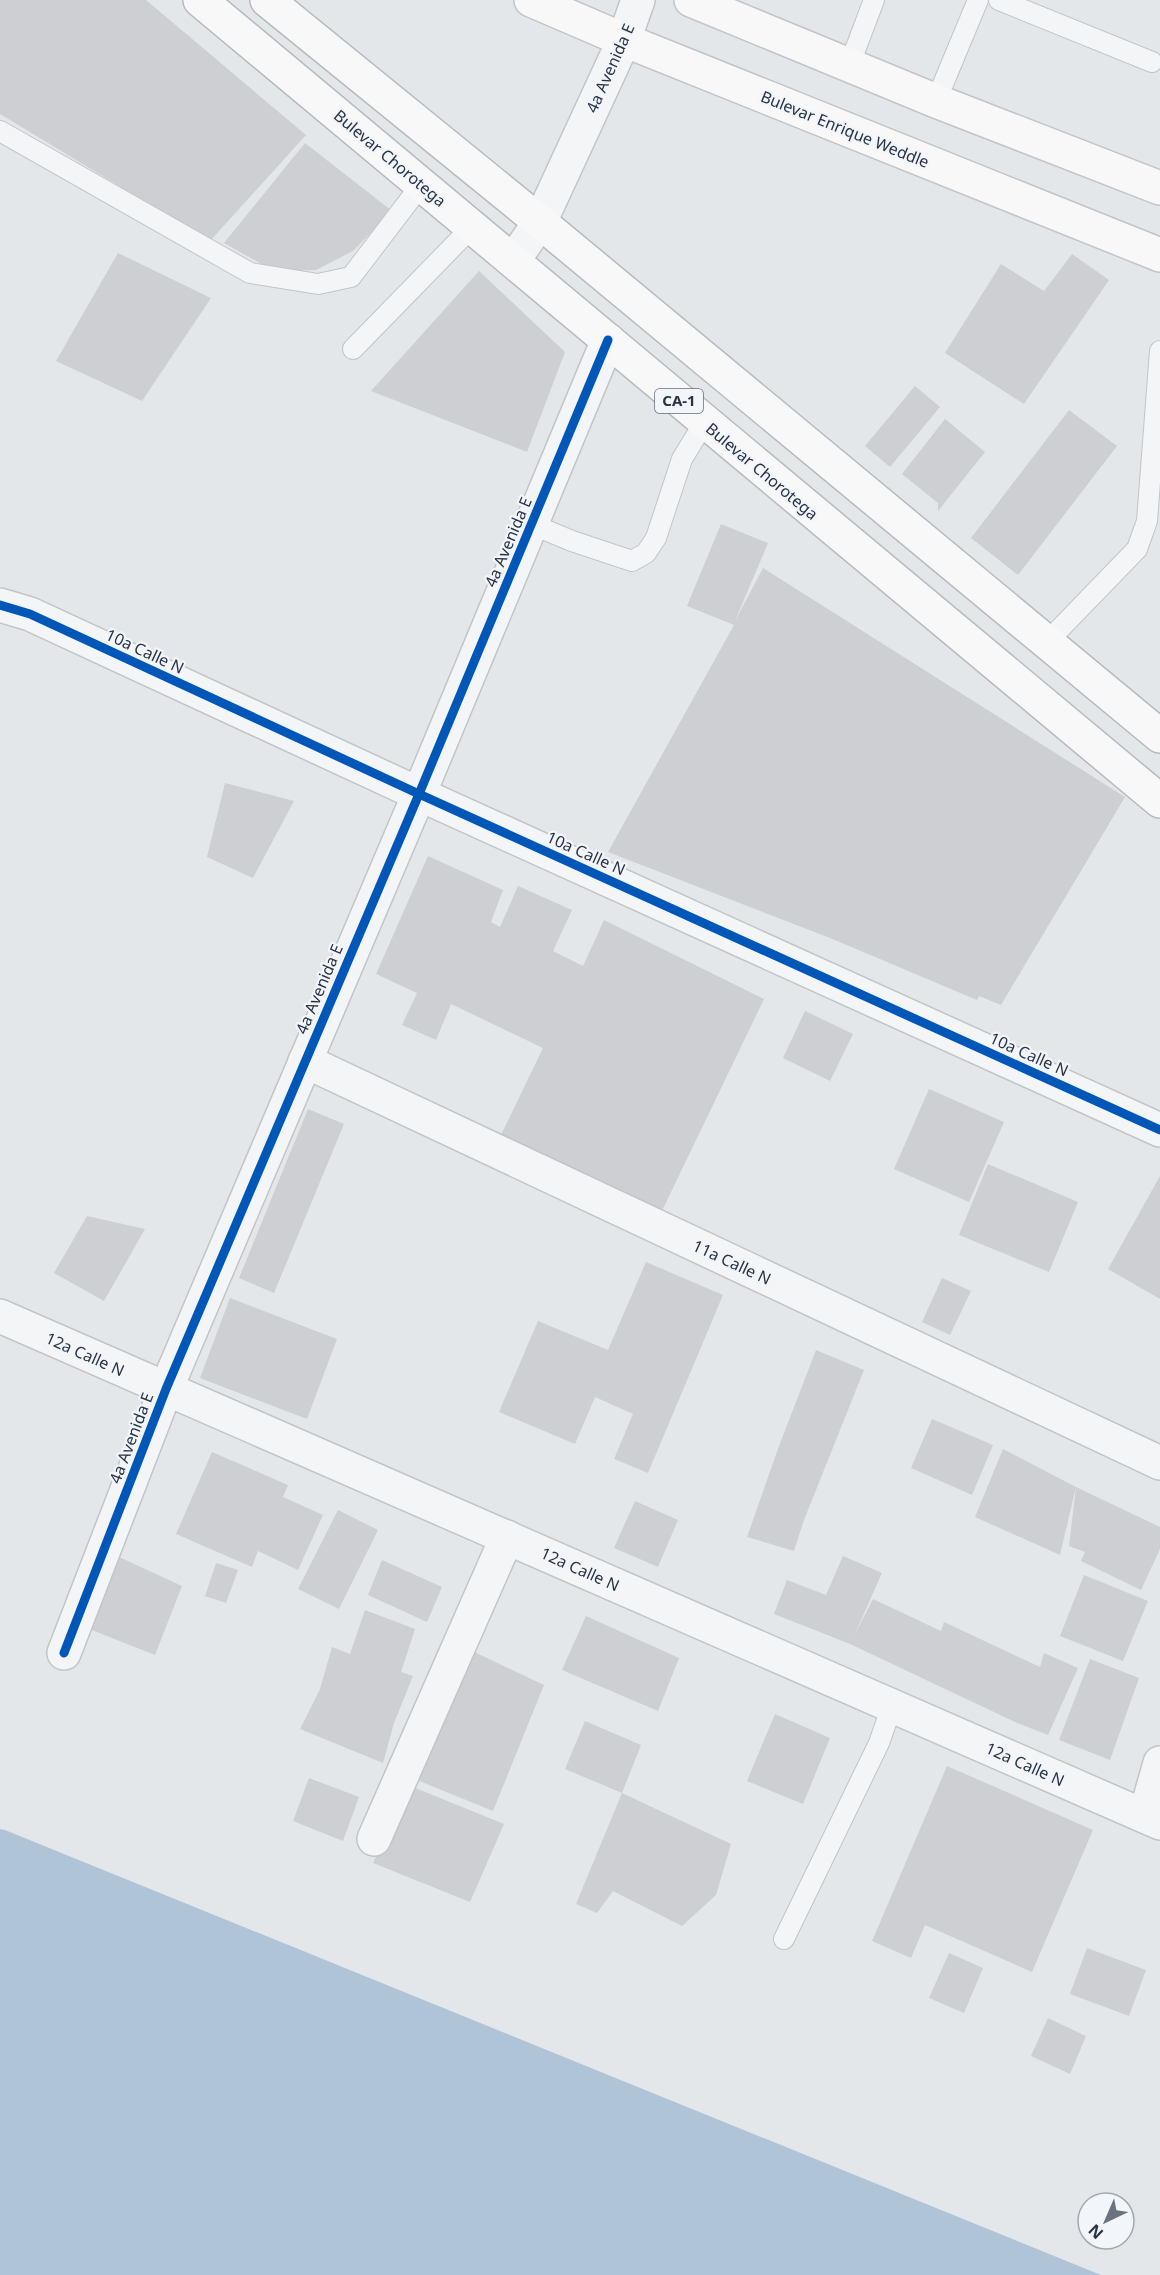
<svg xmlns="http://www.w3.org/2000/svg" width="1160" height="2275" viewBox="0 0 1160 2275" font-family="'Noto Sans',sans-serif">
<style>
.water{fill:#b0c4d7}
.building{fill:#cdcfd2}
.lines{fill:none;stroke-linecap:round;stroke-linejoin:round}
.lane-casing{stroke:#c2c5c8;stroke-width:22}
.street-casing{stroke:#c2c5c8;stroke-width:36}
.secondary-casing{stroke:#c2c5c8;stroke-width:36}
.highway-casing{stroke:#b6babf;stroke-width:36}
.lane{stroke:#f4f5f7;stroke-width:20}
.street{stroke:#f4f5f7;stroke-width:33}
.secondary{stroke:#f8f8f8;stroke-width:33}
.highway{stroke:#f8f8f8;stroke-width:33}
.cycleway-casing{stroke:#f2f5f9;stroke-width:13}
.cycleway{stroke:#0057b8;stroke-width:9}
.labels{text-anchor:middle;stroke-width:4.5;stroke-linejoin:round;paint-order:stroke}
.shield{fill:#f2f5f9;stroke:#656e7c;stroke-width:1.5}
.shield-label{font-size:15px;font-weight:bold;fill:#283446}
.street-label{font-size:16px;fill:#283446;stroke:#f2f5f9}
</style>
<rect width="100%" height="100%" fill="#e4e7ea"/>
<polygon class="water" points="0,1829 5,1830 1101,2275 0,2275"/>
<g class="building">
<polygon points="0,0 146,0 306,135 210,241 0,114"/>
<polygon points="305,143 392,211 353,251 316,270 274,271 224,243"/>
<polygon points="118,253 211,298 142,401 56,361"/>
<polygon points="1072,254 1109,280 1024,404 945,353 1001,264 1044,291"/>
<polygon points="479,271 565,352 527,452 371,391"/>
<polygon points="915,386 940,407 890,467 865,446"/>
<polygon points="1069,410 1117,446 1018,575 971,538"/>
<polygon points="945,419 985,452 938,511 938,503 902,474"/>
<polygon points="721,524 768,543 735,621 763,568 1125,797 1001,1005 979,996 977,1000 830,938 608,852 734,625 687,606"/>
<polygon points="225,783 294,801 253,878 207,857"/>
<polygon points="428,856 503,890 491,922 500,927 518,886 572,910 553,951 583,966 604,920 764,999 660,1215 500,1137 543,1048 451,1004 436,1040 402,1025 417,993 376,974"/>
<polygon points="805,1011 853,1034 830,1081 783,1058"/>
<polygon points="929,1089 1004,1122 969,1202 894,1169"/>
<polygon points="308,1109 344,1124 274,1293 239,1278"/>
<polygon points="988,1164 1078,1202 1049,1272 959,1235"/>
<polygon points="1160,1176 1160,1299 1108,1269"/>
<polygon points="87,1216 145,1229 104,1301 54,1273"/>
<polygon points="646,1262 723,1295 648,1473 614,1459 633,1414 595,1397 575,1444 499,1412 538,1321 608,1350"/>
<polygon points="942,1278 971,1291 950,1335 922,1322"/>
<polygon points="230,1298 337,1339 307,1419 200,1378"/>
<polygon points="816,1350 864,1370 804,1520 794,1551 747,1537 779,1446"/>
<polygon points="932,1419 993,1445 972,1495 911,1468"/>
<polygon points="1003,1449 1076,1487 1160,1527 1160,1549 1141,1590 1081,1561 1085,1552 1069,1546 1076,1487 1060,1555 975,1517"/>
<polygon points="212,1452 288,1485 283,1497 323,1515 298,1570 258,1551 252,1567 176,1534"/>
<polygon points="635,1501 678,1520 658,1567 614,1548"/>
<polygon points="338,1510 378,1530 339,1609 298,1589"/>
<polygon points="117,1556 182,1586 155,1655 84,1627"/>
<polygon points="843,1556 882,1573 854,1636 873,1599 941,1631 944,1622 1040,1667 1044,1653 1078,1668 1048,1735 1015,1722 850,1644 774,1614 787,1580 826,1595"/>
<polygon points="382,1560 442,1587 427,1622 368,1595"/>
<polygon points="216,1563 238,1570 226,1603 205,1596"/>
<polygon points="1084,1575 1148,1601 1123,1661 1060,1636"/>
<polygon points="365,1610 415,1629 401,1672 413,1676 394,1723 383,1763 300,1729 320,1689 332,1647 350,1654"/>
<polygon points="586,1616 679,1658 658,1711 562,1670"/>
<polygon points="468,1649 544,1685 493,1811 412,1778"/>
<polygon points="1090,1659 1139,1678 1110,1760 1059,1740"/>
<polygon points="775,1714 830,1738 803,1804 747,1781"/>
<polygon points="585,1721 641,1745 622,1793 565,1769"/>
<polygon points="947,1766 1093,1830 1032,1972 925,1925 911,1958 872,1941"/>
<polygon points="309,1778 359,1797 343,1841 293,1821"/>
<polygon points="408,1785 504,1824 470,1902 373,1863"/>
<polygon points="622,1793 731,1844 716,1895 682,1926 613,1891 597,1913 576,1904"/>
<polygon points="1087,1948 1146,1970 1129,2016 1070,1994"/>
<polygon points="949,1953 983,1968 964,2013 929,1998"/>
<polygon points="1048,2018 1086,2036 1070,2074 1031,2056"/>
</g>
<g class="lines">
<defs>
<g id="lane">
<polyline points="999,0 1152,62"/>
<polyline points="849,66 874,0"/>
<polyline points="936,101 978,0"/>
<polyline points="0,131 250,273 318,284 351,277 421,185"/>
<polyline points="353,349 472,227"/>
<polyline points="531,524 572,541 632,561 646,553 656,538 682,459 704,423"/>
<polyline points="1047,642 1137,549 1147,521 1160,351"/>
<polyline points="784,1939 879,1743 892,1706"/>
</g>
<g id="street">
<polyline points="513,261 540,222 624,40 638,0"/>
<polyline points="0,605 30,614 419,794 1160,1130"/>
<polyline points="305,1061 1160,1463"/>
<polyline points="0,1316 1160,1823"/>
<polyline points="64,1653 166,1389 419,794 608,340"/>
<polyline points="1145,1816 1160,1763"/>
<polyline points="374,1839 507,1537"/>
</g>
<g id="secondary">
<polyline points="531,0 624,40 1160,255"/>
<polyline points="691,0 936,101 1160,188"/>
</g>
<g id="highway">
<polyline points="200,0 1160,801"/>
<polyline points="267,0 540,222 1160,736"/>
</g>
</defs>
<use href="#lane" class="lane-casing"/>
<use href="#street" class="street-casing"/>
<use href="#secondary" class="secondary-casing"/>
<use href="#highway" class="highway-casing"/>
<use href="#lane" class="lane"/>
<use href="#street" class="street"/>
<use href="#secondary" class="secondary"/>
<use href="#highway" class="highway"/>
<defs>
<g id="cycleway">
<polyline points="0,605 30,614 419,794 1160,1130"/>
<polyline points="64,1653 166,1389 419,794 608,340"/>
</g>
</defs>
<use href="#cycleway" class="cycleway-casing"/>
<use href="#cycleway" class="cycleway"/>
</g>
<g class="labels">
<rect class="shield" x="655" y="389" width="48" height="24" rx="4.5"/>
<g class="shield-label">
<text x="679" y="406">CA-1</text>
</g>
<g class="street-label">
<text transform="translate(610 68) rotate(-66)" y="6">4a Avenida E</text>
<text transform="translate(845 129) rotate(22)" y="6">Bulevar Enrique Weddle</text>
<text transform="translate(390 158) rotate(40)" y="6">Bulevar Chorotega</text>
<text transform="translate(762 471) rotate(40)" y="6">Bulevar Chorotega</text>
<text transform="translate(508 542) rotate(-67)" y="6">4a Avenida E</text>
<text transform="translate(145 651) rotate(25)" y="6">10a Calle N</text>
<text transform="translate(586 853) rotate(24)" y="6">10a Calle N</text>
<text transform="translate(319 989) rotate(-67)" y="6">4a Avenida E</text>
<text transform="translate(1029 1054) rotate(24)" y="6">10a Calle N</text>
<text transform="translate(732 1262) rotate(25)" y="6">11a Calle N</text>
<text transform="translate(85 1354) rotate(24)" y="6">12a Calle N</text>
<text transform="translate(131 1438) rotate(-69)" y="6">4a Avenida E</text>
<text transform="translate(580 1569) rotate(24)" y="6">12a Calle N</text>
<text transform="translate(1025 1764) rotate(24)" y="6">12a Calle N</text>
</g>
</g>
<g transform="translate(1106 2221) rotate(224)"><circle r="28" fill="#f2f5f9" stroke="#a1a8b1" stroke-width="1.5"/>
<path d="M0-4.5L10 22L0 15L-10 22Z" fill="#6a737f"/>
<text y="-9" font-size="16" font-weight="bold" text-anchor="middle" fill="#283446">N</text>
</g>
</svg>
